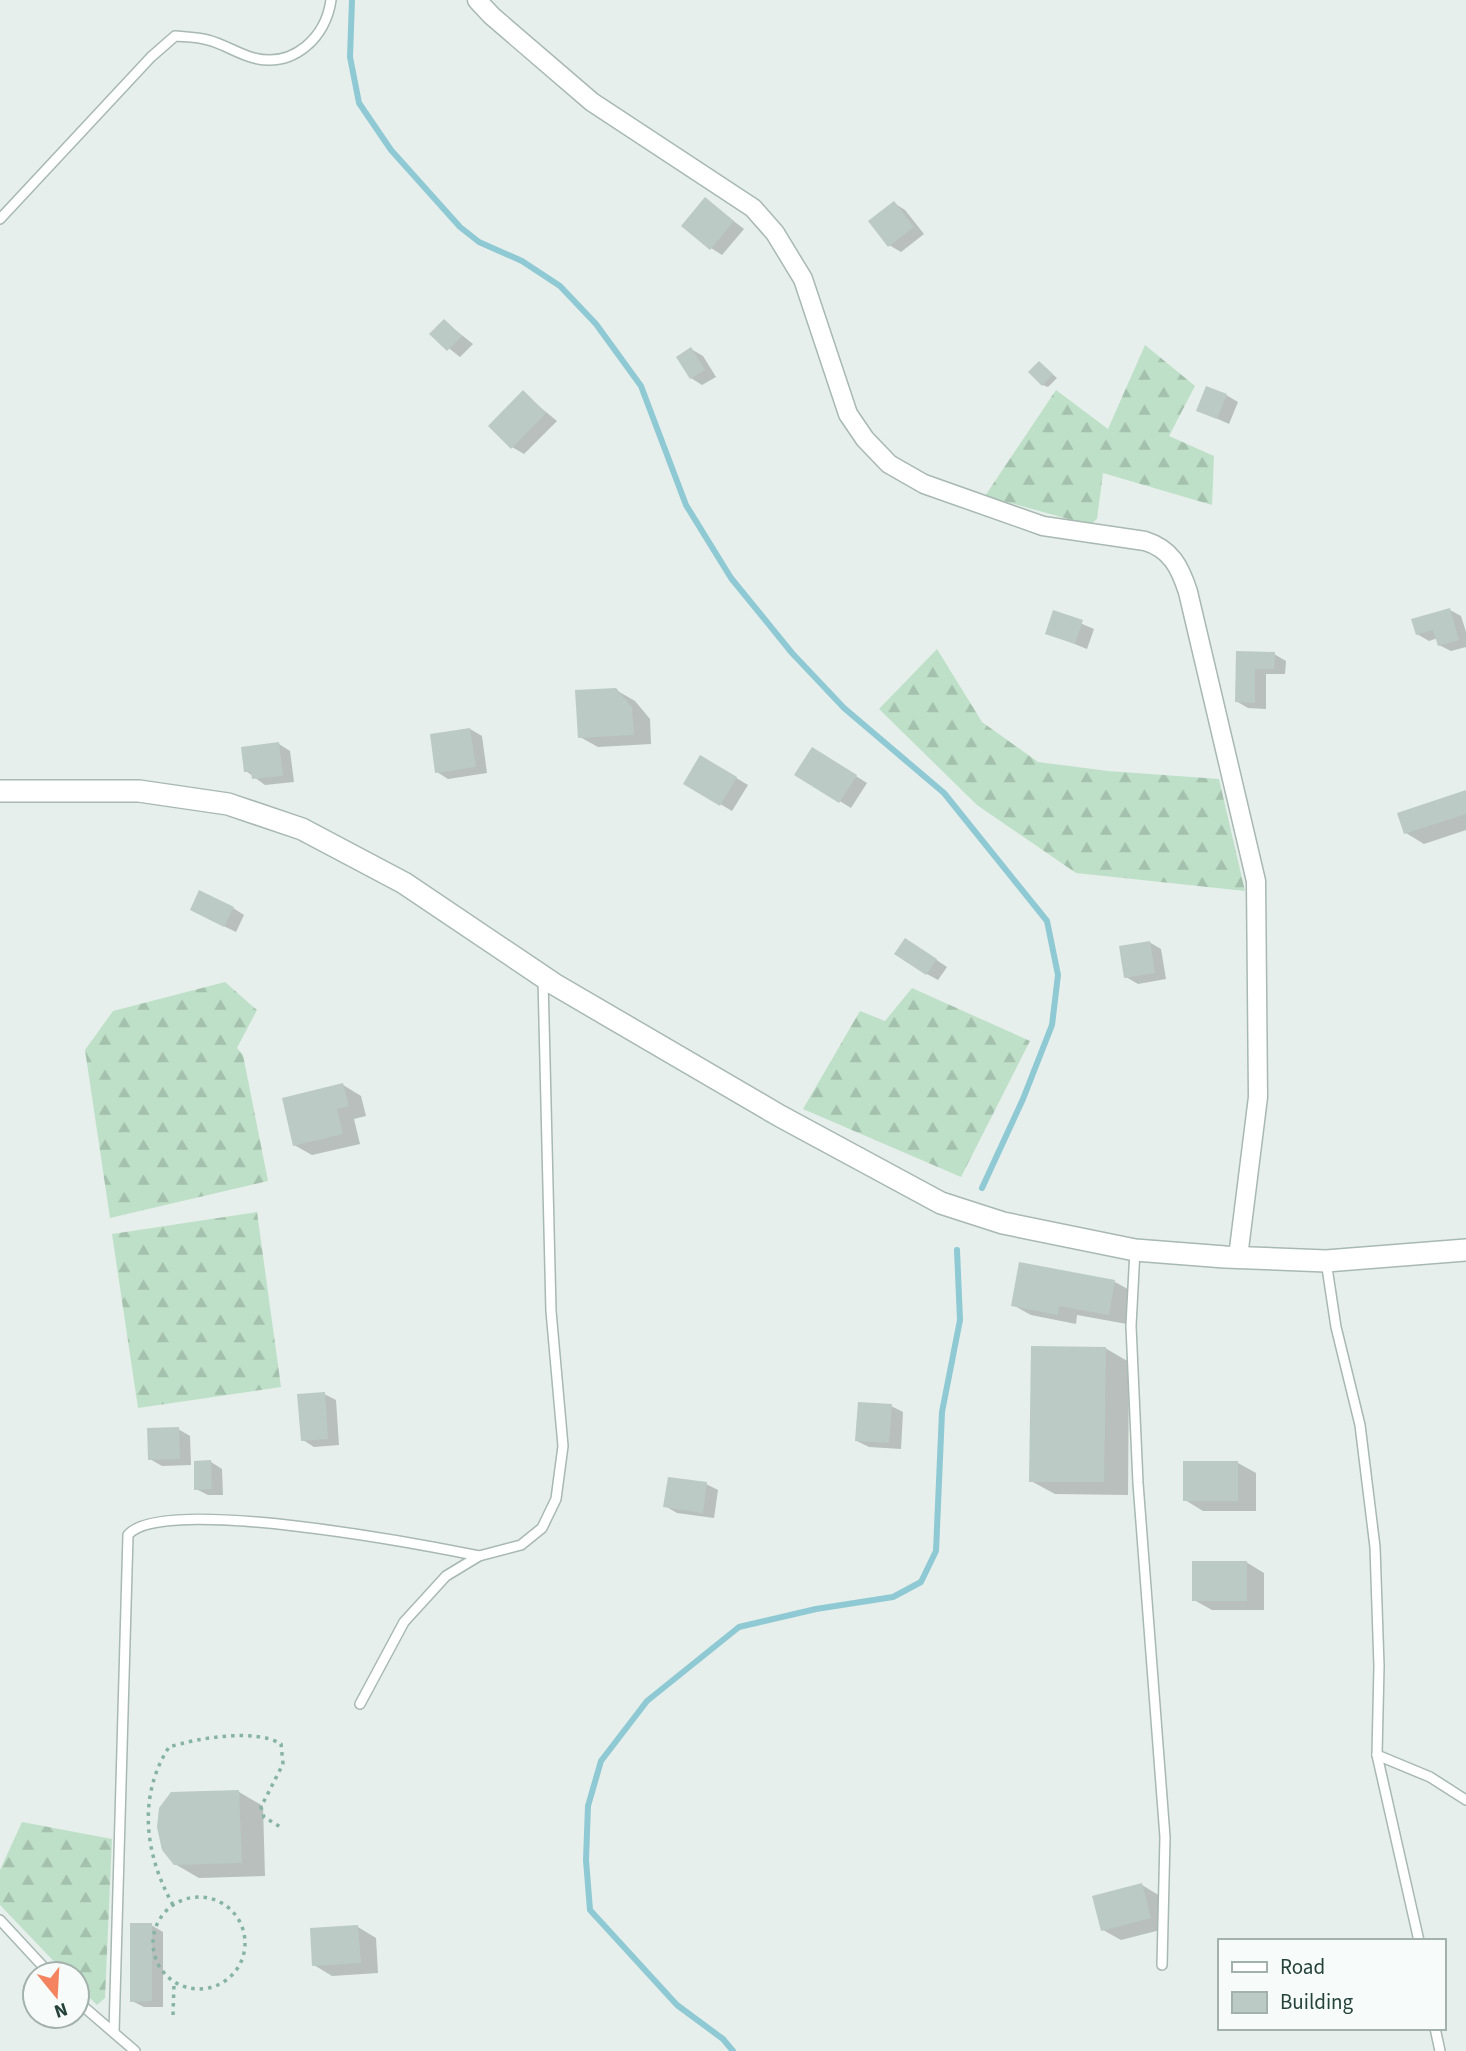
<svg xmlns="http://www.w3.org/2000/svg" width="1466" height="2051" viewBox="0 0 1466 2051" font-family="'Source Sans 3',sans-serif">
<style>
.forest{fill:url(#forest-firs)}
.shadow{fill:#0003}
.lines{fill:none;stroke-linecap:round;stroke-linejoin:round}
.stream{stroke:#8ec9d4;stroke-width:6}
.building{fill:#bbcac4}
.service-casing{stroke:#a8b8b2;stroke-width:12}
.minor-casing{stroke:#a8b8b2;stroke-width:21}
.tertiary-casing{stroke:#a8b8b2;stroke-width:24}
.path{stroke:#86b3a5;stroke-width:3.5;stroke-dasharray:3.5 5;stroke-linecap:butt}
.service{stroke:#fff;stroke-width:9}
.minor{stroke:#fff;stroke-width:18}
.tertiary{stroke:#fff;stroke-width:21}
</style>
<defs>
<pattern id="forest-firs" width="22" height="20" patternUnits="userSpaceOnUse" patternTransform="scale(1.75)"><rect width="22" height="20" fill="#bfe0c8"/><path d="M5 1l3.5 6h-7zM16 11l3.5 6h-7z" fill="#a4c1ad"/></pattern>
</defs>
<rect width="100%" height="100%" fill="#e6efeb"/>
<g class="forest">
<polygon points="1145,345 1195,386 1169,436 1214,456 1212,505 1103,473 1097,519 1090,525 985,496 1056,390 1108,429"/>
<polygon points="937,649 982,722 1038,762 1108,771 1219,779 1245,891 1076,873 977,805 879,709"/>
<polygon points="225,982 257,1010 237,1048 243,1055 268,1181 110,1218 85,1050 113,1011"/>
<polygon points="912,988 1030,1041 961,1177 803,1109 860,1011 885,1021"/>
<polygon points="257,1212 281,1387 138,1408 112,1234"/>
<polygon points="22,1822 112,1839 105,1998 97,2005 77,1985 77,1974 66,1974 0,1905 0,1870"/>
</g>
<g class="shadow">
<polygon points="705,199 744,229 722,255 711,248"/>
<polygon points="894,203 905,210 924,234 901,252 889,245"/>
<polygon points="444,321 473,344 460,357 431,334"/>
<polygon points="691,349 703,356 716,377 702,385 691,378"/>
<polygon points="1039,363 1057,378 1048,387 1043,385"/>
<polygon points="523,393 557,421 524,454 512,447"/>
<polygon points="1226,395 1238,402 1229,424 1198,410"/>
<polygon points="1450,610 1461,616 1466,632 1466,647 1451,651 1439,645 1438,638 1429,641 1417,634"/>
<polygon points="1054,612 1094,629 1087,649 1047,633"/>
<polygon points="1238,653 1274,654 1286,661 1285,674 1266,674 1266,709 1248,708 1236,701"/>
<polygon points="616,690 635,701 650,719 651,744 598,747 580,737"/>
<polygon points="470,729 482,736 487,773 448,779 437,772"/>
<polygon points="279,744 290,751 294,782 265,785 246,771"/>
<polygon points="824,756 867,783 851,808 796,774"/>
<polygon points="701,757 748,785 732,811 685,783"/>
<polygon points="1466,792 1466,830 1424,844 1406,833"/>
<polygon points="233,908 244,915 236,932 203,916"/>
<polygon points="1149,942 1161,949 1166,979 1138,984 1126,977"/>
<polygon points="917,947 947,967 938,980 927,974"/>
<polygon points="343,1085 361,1096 366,1116 354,1119 360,1144 312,1155 294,1145"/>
<polygon points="1021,1264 1115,1282 1133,1292 1127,1324 1077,1315 1076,1324 1031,1315 1013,1305"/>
<polygon points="1105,1348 1129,1362 1128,1495 1055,1494 1031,1481"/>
<polygon points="324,1394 336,1400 339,1445 314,1447 303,1440"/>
<polygon points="891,1406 903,1412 901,1449 869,1447 857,1441"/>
<polygon points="178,1429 190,1436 191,1465 162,1466 150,1459"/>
<polygon points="211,1462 222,1469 223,1495 208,1495 196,1489"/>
<polygon points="1238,1463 1256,1473 1256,1511 1203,1511 1185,1500"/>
<polygon points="706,1484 718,1490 714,1518 677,1513 665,1506"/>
<polygon points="1246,1562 1264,1573 1264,1610 1212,1610 1194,1600"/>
<polygon points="239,1792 263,1806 265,1876 199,1878 175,1864"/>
<polygon points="1142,1885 1160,1896 1168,1928 1121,1940 1103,1930"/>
<polygon points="151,1925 163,1932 163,2007 144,2007 132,2001"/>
<polygon points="358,1927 376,1938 378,1973 332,1976 314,1965"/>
</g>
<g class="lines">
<g class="stream">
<polyline points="352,0 350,57 359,103 391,150 460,227 479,242 522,261 560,286 596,324 641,386 686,505 731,578 792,653 844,708 944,793 1047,921 1058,975 1052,1025 1023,1099 982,1188"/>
<polyline points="733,2051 723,2039 677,2005 590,1910 586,1860 588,1806 601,1761 647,1701 739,1627 816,1609 893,1597 921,1582 936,1551 942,1412 960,1320 957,1250"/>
</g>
</g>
<g class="building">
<polygon points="705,197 734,221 710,250 681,226"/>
<polygon points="894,201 914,227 888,247 868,221"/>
<polygon points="444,319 462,336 447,351 429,334"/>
<polygon points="691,347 705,370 690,379 676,357"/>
<polygon points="1039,361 1053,374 1042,386 1028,372"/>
<polygon points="1206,386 1227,394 1217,419 1196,411"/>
<polygon points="523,390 546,413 511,449 488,426"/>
<polygon points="1450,608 1459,640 1438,646 1433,630 1416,635 1411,619"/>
<polygon points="1053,610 1083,620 1075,644 1045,634"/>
<polygon points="1236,651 1275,652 1274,669 1255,669 1255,703 1235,702"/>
<polygon points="616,688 632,707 634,735 578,738 575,690"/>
<polygon points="470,728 476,767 435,773 430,734"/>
<polygon points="279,742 283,776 252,779 251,772 244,772 241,747"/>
<polygon points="812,747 857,775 839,803 794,775"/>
<polygon points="700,755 737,777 720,806 683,784"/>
<polygon points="1466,790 1466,814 1404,834 1397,813"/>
<polygon points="199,890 234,907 224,927 190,910"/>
<polygon points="905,938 937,959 926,975 894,954"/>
<polygon points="1150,941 1155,973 1124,978 1119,946"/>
<polygon points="343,1083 349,1106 337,1109 343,1134 293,1146 282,1098"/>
<polygon points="1019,1262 1115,1280 1109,1315 1059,1306 1058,1315 1011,1306"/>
<polygon points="1031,1346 1106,1347 1104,1482 1029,1482"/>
<polygon points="325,1392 328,1439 301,1441 297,1394"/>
<polygon points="858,1402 892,1404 889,1443 855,1441"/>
<polygon points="179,1427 180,1459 148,1460 147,1428"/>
<polygon points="211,1460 212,1489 194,1490 194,1461"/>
<rect x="1183" y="1461" width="55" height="40"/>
<polygon points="668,1477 707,1482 703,1513 663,1507"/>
<rect x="1192" y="1561" width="55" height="40"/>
<polygon points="239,1790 242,1863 174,1865 162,1850 157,1827 159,1808 171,1792"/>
<polygon points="1142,1883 1151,1918 1101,1931 1092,1896"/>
<polygon points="130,1923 152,1923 152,2001 130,2002"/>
<polygon points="358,1925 361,1963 312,1966 310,1928"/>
</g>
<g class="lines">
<defs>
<g id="service">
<path d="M 0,219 L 151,57 L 175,36 C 186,37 198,37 208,40 C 224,44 238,54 254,58 C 294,68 326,37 331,0"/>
<polyline points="1135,1250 1131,1326 1138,1483 1165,1837 1162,1965"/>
<polyline points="1326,1261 1336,1327 1360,1425 1375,1547 1379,1666 1377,1755 1419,1941"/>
<polyline points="360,1704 404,1622 446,1576 479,1556 521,1545 542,1528 556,1499 563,1446 551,1311 543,979"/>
<polyline points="1377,1755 1430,1777 1466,1800"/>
<polyline points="0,1920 50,1974"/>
<polyline points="77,2001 135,2051"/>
<polyline points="1435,2028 1440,2051"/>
<path d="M 114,2032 L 128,1535 C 160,1494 425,1545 479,1556"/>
</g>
<path id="minor" d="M 477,0 L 492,16 L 592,102 L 753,208 L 775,233 L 803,279 L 848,414 L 865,439 L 889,464 L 924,484 L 1043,526 L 1145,541 C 1171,549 1180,567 1188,592 L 1256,881 L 1258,1097 L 1238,1257"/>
<polyline id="tertiary" points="0,791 139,791 228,804 302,829 404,883 554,984 780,1116 941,1203 1003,1223 1135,1250 1225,1257 1326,1261 1466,1250"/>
</defs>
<use href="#service" class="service-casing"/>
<use href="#minor" class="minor-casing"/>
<use href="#tertiary" class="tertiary-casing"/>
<g class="path">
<circle cx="199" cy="1943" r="46"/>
<path d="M 173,1905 C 145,1855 137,1797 169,1747 C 198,1738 256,1728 281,1744 L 283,1764 L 261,1807 L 264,1817 L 282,1828"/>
<polyline points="173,2015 174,1984"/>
</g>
<use href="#service" class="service"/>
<use href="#minor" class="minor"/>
<use href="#tertiary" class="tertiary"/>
</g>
<rect x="1218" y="1939" width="228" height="91" fill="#f7fbf9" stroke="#a3b1ad" stroke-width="2"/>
<rect x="1232" y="1962" width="35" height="10" fill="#ffffff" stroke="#a3b1ad" stroke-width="2"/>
<text x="1280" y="1974" font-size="21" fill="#24423a">Road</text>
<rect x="1232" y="1992" width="35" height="21" fill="#bbcac4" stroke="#a3b1ad" stroke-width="2"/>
<text x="1280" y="2009" font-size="21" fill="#24423a">Building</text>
<g transform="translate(56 1995) rotate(162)"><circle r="33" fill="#f7fbf9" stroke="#a3b1ad" stroke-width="2"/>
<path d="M0-5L12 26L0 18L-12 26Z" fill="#f4845f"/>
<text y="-10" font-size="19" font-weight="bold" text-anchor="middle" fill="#24423a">N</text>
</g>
</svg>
